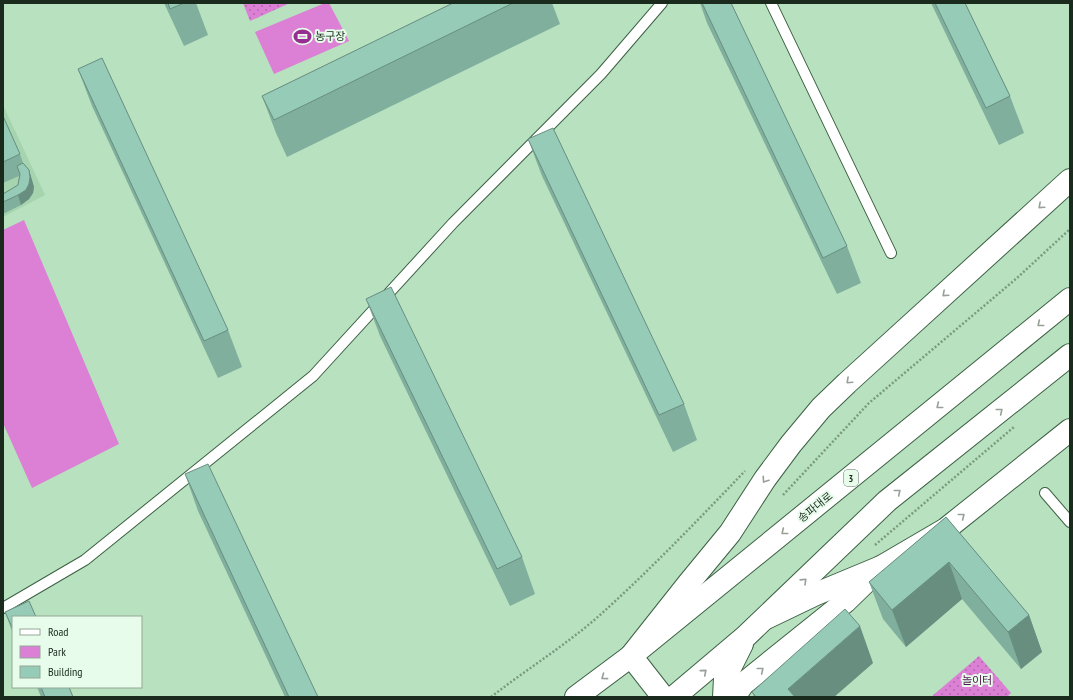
<svg xmlns="http://www.w3.org/2000/svg" width="1073" height="700" viewBox="0 0 1073 700" font-family="'PT Sans Narrow','Noto Sans KR',sans-serif">
<style>
.built{fill:#a6d4ae}
.green{fill:url(#green-dots)}
.pitch{fill:#db80d4}
.lines{fill:none;stroke-linecap:round;stroke-linejoin:round}
.service-casing{stroke:#3c6043;stroke-width:12}
.tertiary-casing{stroke:#3c6043;stroke-width:24}
.primary-casing{stroke:#3c6043;stroke-width:24}
.trunk-casing{stroke:#3c6043;stroke-width:24}
.path{stroke:#7b9a80;stroke-width:2.5;stroke-dasharray:2 2;stroke-linecap:butt}
.service{stroke:#fff;stroke-width:10}
.tertiary{stroke:#fff;stroke-width:22}
.primary{stroke:#fff;stroke-width:22}
.trunk{stroke:#fff;stroke-width:22}
.wall{fill:#80af9d}
.shaded-wall{fill:#688e80}
.building{fill:#95cbb7;stroke:#688e80}
.oneway{stroke:#989f99}
.labels{text-anchor:middle;stroke-width:4;stroke-linejoin:round;paint-order:stroke}
.shield{fill:#e7fcea;stroke:#58695a;stroke-width:1}
.shield-label{font-size:10px;font-weight:bold;fill:#1a2a1d}
.poi-label{font-size:11px;fill:#1a2a1d;stroke:#e7fcea;text-anchor:start}
.street-label{font-size:11px;fill:#1a2a1d;stroke:#e7fcea}
.park-label{font-size:11px;fill:#52154f;stroke:#e7fcea}
</style>
<defs>
<pattern id="green-dots" width="8" height="8" patternUnits="userSpaceOnUse"><rect width="8" height="8" fill="#db80d4"/><path d="M2 2h.1M6 6h.1" fill="none" stroke="#b169ab" stroke-width="1.8" stroke-linecap="round"/></pattern>
</defs>
<rect width="100%" height="100%" fill="#b8e1bf"/>
<polygon class="built" points="3,105 45,195 3,217"/>
<g class="green">
<polygon points="243,3 290,3 250,21"/>
<polygon points="979,656 1011,693 1007,697 931,697"/>
</g>
<g class="pitch">
<polygon points="325,3 329,3 349,41 274,74 255,32"/>
<polygon points="24,220 119,444 32,488 3,423 3,230"/>
</g>
<g class="lines">
<defs>
<g id="service">
<polyline points="771,3 891,253"/>
<polyline points="1045,493 1070,522"/>
<polyline points="3,608 85,560 313,376 453,223 601,74 662,3"/>
</g>
<polyline id="tertiary" points="631,656 663,697"/>
<g id="primary">
<polyline points="576,697 631,656 1070,299"/>
<polyline points="674,697 745,637 887,501 1070,355"/>
<polyline points="724,697 725,678 742,644"/>
<polyline points="734,697 743,684 845,602 881,567"/>
</g>
<g id="trunk">
<polyline points="766,618 816,594 881,567 946,529 1070,430"/>
<polyline points="631,656 688,584 730,533 765,479 791,444 821,408 847,383 1070,180"/>
</g>
</defs>
<use href="#service" class="service-casing"/>
<use href="#tertiary" class="tertiary-casing"/>
<use href="#primary" class="primary-casing"/>
<use href="#trunk" class="trunk-casing"/>
<g class="path">
<polyline points="783,495 869,403 1017,278 1070,229"/>
<polyline points="875,545 1014,427"/>
<path d="M 491,697 C 527,669 566,645 600,615 C 651,569 698,520 745,471"/>
</g>
<use href="#service" class="service"/>
<use href="#tertiary" class="tertiary"/>
<use href="#primary" class="primary"/>
<use href="#trunk" class="trunk"/>
</g>
<g class="wall">
<polygon points="164,3 196,3 208,35 184,46"/>
<polygon points="453,3 552,3 560,24 287,157 276,133 262,96"/>
<polygon points="700,3 731,3 847,246 861,283 837,294 707,23"/>
<polygon points="931,3 965,3 1010,96 1024,133 999,145"/>
<polygon points="78,69 228,330 242,367 218,378 92,106"/>
<polygon points="3,116 20,154 23,163 29,170 34,187 33,193 29,199 21,205 3,214 3,194 18,185 19,176 3,183"/>
<polygon points="528,139 684,404 697,440 673,452 542,176"/>
<polygon points="366,299 522,557 535,594 510,606 380,336"/>
<polygon points="185,474 318,697 285,697 198,511"/>
<polygon points="946,517 1029,615 1042,652 1021,669 962,599 906,647 883,619 869,582"/>
<polygon points="5,612 13,617 13,634"/>
<polygon points="873,663 834,697 754,697 752,692"/>
<polygon points="37,687 69,687 73,697 41,697"/>
</g>
<g class="shaded-wall">
<polygon points="29,170 34,187 33,193 29,199 21,205 18,195"/>
<polygon points="949,562 962,599 906,647 892,610"/>
<polygon points="1029,615 1042,652 1021,669 1008,632"/>
<polygon points="860,626 873,663 834,697 791,697 788,689"/>
</g>
<g class="building">
<polygon points="168,3 184,3 170,9"/>
<polygon points="453,3 513,3 274,120 262,96"/>
<polygon points="702,3 731,3 847,246 823,258"/>
<polygon points="935,3 965,3 1010,96 986,108"/>
<polygon points="102,58 228,330 204,341 78,69"/>
<polygon points="3,116 20,154 3,162"/>
<polygon points="553,128 684,404 659,415 528,139"/>
<polygon points="23,163 29,170 30,177 29,184 26,190 18,195 3,202 3,194 18,185 20,174 17,166"/>
<polygon points="391,287 522,557 497,569 366,299"/>
<polygon points="208,464 318,697 289,697 185,474"/>
<polygon points="946,517 1029,615 1008,632 949,562 892,610 869,582"/>
<polygon points="29,601 36,617 13,617 13,629 5,612"/>
<polygon points="845,609 860,626 788,689 795,697 756,697 752,692"/>
<polygon points="41,687 69,687 73,697 45,697"/>
</g>
<defs><path id="oneway-chevron" d="M-2-3.5L2.5 0L-2 3.5" fill="none" stroke-width="1.6" stroke-linecap="round" stroke-linejoin="round"/></defs>
<g class="oneway">
<use href="#oneway-chevron" transform="translate(1041 206) rotate(138)"/>
<use href="#oneway-chevron" transform="translate(945 294) rotate(138)"/>
<use href="#oneway-chevron" transform="translate(1040 324) rotate(141)"/>
<use href="#oneway-chevron" transform="translate(849 381) rotate(137)"/>
<use href="#oneway-chevron" transform="translate(939 406) rotate(141)"/>
<use href="#oneway-chevron" transform="translate(1000 411) rotate(-39)"/>
<use href="#oneway-chevron" transform="translate(765 480) rotate(124)"/>
<use href="#oneway-chevron" transform="translate(898 492) rotate(-39)"/>
<use href="#oneway-chevron" transform="translate(962 516) rotate(-38)"/>
<use href="#oneway-chevron" transform="translate(784 532) rotate(141)"/>
<use href="#oneway-chevron" transform="translate(804 581) rotate(-44)"/>
<use href="#oneway-chevron" transform="translate(761 670) rotate(-39)"/>
<use href="#oneway-chevron" transform="translate(704 672) rotate(-40)"/>
<use href="#oneway-chevron" transform="translate(604 677) rotate(144)"/>
</g>
<defs>
<symbol id="stadium-bare" viewBox="-9 -9 18 18"><path d="M0-5a6.5 5 0 1 0 0 10a6.5 5 0 1 0 0-10ZM-3.5-1.8h7v3.6h-7Z" fill="#972e92" stroke="#e7fcea" stroke-width="2.5" paint-order="stroke"/></symbol>
</defs>
<g fill-rule="evenodd">
<use href="#stadium-bare" x="290" y="24" width="25" height="25"/>
</g>
<g class="labels">
<rect class="shield" x="844" y="470" width="14" height="16" rx="3"/>
<g class="shield-label">
<text x="851" y="482">3</text>
</g>
<g class="poi-label">
<text x="315" y="40">농구장</text>
</g>
<g class="street-label">
<text transform="translate(815 507) rotate(-39)" y="4">송파대로</text>
</g>
<g class="park-label">
<text x="977" y="684">놀이터</text>
</g>
</g>
<rect width="1073" height="700" fill="none" stroke="#1a2a1d" stroke-width="8"/>
<rect x="12" y="616" width="130" height="72" fill="#e7fcea" stroke="#95a898"/>
<rect x="20" y="629" width="20" height="6" fill="#ffffff" stroke="#95a898"/>
<text x="48" y="636" font-size="12" fill="#1a2a1d">Road</text>
<rect x="20" y="646" width="20" height="12" fill="#db80d4" stroke="#95a898"/>
<text x="48" y="656" font-size="12" fill="#1a2a1d">Park</text>
<rect x="20" y="666" width="20" height="12" fill="#95cbb7" stroke="#95a898"/>
<text x="48" y="676" font-size="12" fill="#1a2a1d">Building</text>
</svg>
